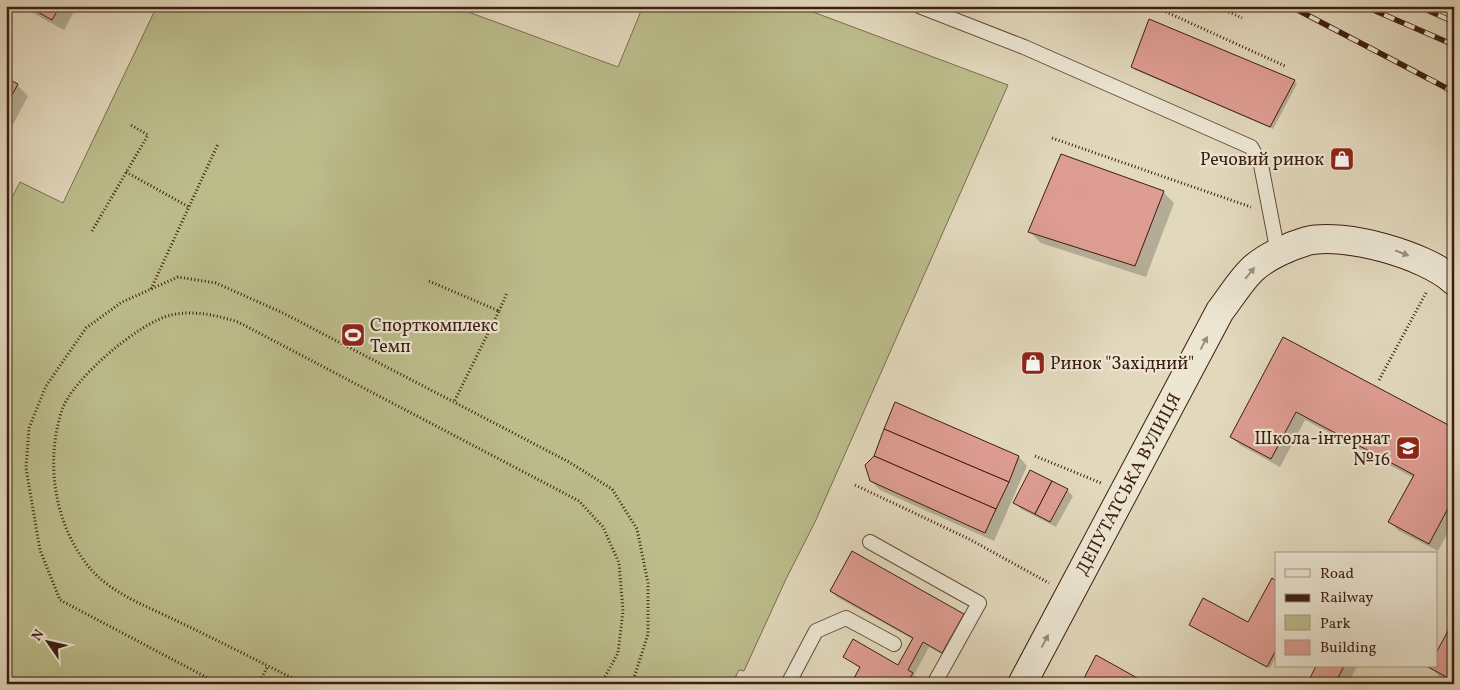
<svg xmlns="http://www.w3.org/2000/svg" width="1460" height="690" viewBox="0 0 1460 690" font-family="Vollkorn,serif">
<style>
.green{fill:#bcbc8b;stroke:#7c6c4e}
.shadow{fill:#0003}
.building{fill:#de9d92;stroke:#3d1d10}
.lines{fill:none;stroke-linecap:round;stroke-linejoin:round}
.service-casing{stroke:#664c3b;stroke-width:16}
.secondary-casing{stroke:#3d1d10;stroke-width:30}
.path{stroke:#3d1d10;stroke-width:3;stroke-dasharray:1 2.5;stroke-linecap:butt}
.service{stroke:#ece6d3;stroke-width:14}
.secondary{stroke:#ece6d3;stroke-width:28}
.rail-casing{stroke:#3d1d10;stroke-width:5.5}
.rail{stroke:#ece6d3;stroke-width:4;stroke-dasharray:11;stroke-linecap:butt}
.oneway{fill:#9d8c7b}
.labels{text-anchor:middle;stroke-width:4.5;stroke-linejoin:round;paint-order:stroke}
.poi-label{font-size:18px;fill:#3d1d10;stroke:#ece6d3;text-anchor:end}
.street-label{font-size:18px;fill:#3d1d10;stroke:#ece6d3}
</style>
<rect width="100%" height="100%" fill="#e2d8bc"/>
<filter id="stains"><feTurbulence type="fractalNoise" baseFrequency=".004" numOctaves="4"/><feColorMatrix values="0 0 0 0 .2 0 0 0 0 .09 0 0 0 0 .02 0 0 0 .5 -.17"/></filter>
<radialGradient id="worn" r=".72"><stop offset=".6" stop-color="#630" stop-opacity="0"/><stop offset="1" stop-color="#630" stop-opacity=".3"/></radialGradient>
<polygon class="green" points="157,6 452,6 618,67 643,6 797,6 1008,85 815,522 786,579 744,671 739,670 732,684 6,684 6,209 20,182 63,203"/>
<g class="shadow">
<polygon points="20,6 77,6 64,30"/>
<polygon points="1150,20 1294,81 1297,84 1273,129 1135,70 1132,67"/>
<polygon points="6,79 17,85 28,96 6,138"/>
<polygon points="1163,192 1174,203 1146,277 1041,243 1030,232"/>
<polygon points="1284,339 1454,429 1454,521 1438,551 1399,531 1390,522 1414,478 1305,420 1280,467 1240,445 1231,437"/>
<polygon points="895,404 1019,457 1027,466 994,541 880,490 871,481 875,457"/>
<polygon points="1067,490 1073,496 1056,527 1021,509 1015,503"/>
<polygon points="1272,580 1276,582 1276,656 1270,668 1193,627 1248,624"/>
<polygon points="831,591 963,615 969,621 948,657 929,647 914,675 918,679 915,684 853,684 861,669 844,657 899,666 914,640 837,597"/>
<polygon points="1454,633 1454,684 1439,676 1430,667 1436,666"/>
<polygon points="1317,666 1357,666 1348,684 1308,684"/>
</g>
<g class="building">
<polygon points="27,6 60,6 52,20"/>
<polygon points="1149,19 1295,80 1270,127 1131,67"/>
<polygon points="6,78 18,84 6,106"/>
<polygon points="1061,154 1164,191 1135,266 1028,232"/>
<polygon points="1283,337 1454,428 1454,497 1429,544 1388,522 1414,475 1296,412 1271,459 1230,437"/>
<polygon points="895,402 1019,456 1009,482 884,429"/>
<polygon points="884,429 1009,482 996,509 874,456"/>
<polygon points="874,456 996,509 985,533 870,481 865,465"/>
<polygon points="1030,470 1052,481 1035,514 1013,503"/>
<polygon points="1052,481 1068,489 1050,522 1035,514"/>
<polygon points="852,551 964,614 942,653 923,642 908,670 913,673 906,684 851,684 860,667 843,657 853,639 898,665 913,638 830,591"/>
<polygon points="1272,578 1276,581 1276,650 1267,667 1189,625 1203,598 1248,622"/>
<polygon points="1449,629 1454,632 1454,681 1428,667 1436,666 1436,653"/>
<polygon points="1096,655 1148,684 1081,684"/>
<polygon points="1316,666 1344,666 1335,684 1307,684"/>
</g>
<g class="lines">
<defs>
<g id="service">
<polyline points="919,6 1024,47 1251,147 1261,165 1278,253"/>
<polyline points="870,542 979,603 934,684"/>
<polyline points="788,684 816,631 846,618 894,644"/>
</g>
<path id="secondary" d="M 1022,684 L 1220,311 C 1231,297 1242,278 1255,267 C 1268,256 1290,246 1307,241 C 1344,232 1426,255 1454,281"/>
</defs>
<use href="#service" class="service-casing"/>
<use href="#secondary" class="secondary-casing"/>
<g class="path">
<polyline points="1153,6 1285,66"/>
<polyline points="1216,6 1242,18"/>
<polyline points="1052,138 1251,207"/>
<polyline points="126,172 189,207"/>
<polyline points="92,231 148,135 129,124"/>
<polyline points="429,281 499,311 454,402"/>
<polyline points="151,289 218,144"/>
<polyline points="499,311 507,293"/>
<polyline points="1379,380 1427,291"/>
<polyline points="1035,456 1101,483"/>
<polyline points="855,485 969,539 1049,583"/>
<polyline points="219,684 60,600 40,550 26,468 29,428 46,386 86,328 122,302 178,277 216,283 283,313 569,462 612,489 637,529 648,583 648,634 632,684"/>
<polyline points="258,684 268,666"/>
<path d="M 304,684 C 262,663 221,642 179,622 C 149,607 111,594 89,567 C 54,524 45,462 62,410 C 72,379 140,322 171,315 C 194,310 216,315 238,322 L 579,501 L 603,527 L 619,563 L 623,611 L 618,653 L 601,684"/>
</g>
<use href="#service" class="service"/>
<use href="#secondary" class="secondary"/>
<defs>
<g id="rail">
<polyline points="1290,6 1454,92"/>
<polyline points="1364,6 1454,45"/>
<polyline points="1418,6 1454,22"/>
</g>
</defs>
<use href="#rail" class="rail-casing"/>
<use href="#rail" class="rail"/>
</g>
<defs><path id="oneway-solid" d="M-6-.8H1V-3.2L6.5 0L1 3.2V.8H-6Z" transform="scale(1.25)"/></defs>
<g class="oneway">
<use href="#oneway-solid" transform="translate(1402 253) rotate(21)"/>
<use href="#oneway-solid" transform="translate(1250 273) rotate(-51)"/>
<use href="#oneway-solid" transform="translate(1204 343) rotate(-62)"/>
<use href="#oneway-solid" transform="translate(1045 641) rotate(-62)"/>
</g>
<defs>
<symbol id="shop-square" viewBox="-11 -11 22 22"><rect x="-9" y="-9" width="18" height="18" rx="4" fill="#8f2418" stroke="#ece6d3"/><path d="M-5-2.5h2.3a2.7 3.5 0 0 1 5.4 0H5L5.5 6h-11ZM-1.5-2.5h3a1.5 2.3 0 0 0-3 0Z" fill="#fff"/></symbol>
<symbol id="stadium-square" viewBox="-11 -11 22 22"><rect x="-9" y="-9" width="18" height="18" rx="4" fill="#8f2418" stroke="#ece6d3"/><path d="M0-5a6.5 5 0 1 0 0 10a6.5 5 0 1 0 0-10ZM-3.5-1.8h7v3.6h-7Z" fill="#fff"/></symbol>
<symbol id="school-square" viewBox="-11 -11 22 22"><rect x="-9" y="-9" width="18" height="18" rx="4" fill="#8f2418" stroke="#ece6d3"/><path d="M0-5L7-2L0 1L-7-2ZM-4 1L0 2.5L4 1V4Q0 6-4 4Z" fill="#fff"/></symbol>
</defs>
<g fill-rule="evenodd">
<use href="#shop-square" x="1328" y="145" width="28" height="28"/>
<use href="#stadium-square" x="339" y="321" width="28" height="28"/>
<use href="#shop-square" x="1019" y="349" width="28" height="28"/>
<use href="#school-square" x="1394" y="434" width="28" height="28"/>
</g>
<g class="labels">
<g class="poi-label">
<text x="1324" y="165">Речовий ринок</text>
<text x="370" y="331" text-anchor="start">Спорткомплекс<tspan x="370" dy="21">Темп</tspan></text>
<text x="1050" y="369" text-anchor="start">Ринок "Західний"</text>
<text x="1390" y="444">Школа-інтернат<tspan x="1390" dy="21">№16</tspan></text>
</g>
<g class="street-label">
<text transform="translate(1128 484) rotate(-62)" y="6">ДЕПУТАТСЬКА ВУЛИЦЯ</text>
</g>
</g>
<rect width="1460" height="690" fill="none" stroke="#e2d8bc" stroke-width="25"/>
<rect x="8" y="8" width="1445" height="675" fill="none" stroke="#3d1d10" stroke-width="2.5"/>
<rect x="12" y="12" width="1435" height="665" fill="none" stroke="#3d1d10"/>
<rect x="1275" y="552" width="162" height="115" fill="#ece6d3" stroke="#a69685"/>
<rect x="1285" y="569" width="25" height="8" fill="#ece6d3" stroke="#a69685"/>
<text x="1320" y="578" font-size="15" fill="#3d1d10">Road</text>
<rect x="1285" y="594" width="25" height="8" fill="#3d1d10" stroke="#a69685"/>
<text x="1320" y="602" font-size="15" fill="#3d1d10">Railway</text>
<rect x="1285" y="615" width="25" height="15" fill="#bcbc8b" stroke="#a69685"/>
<text x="1320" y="628" font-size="15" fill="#3d1d10">Park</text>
<rect x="1285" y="640" width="25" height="15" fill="#de9d92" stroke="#a69685"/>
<text x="1320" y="652" font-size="15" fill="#3d1d10">Building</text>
<g transform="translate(48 642) rotate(304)" stroke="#ece6d3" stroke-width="4" paint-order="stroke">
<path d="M0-4L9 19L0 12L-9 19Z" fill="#3d1d10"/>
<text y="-8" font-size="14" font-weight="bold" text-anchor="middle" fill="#3d1d10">N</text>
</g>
<rect width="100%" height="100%" filter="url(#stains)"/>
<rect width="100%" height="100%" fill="url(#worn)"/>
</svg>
